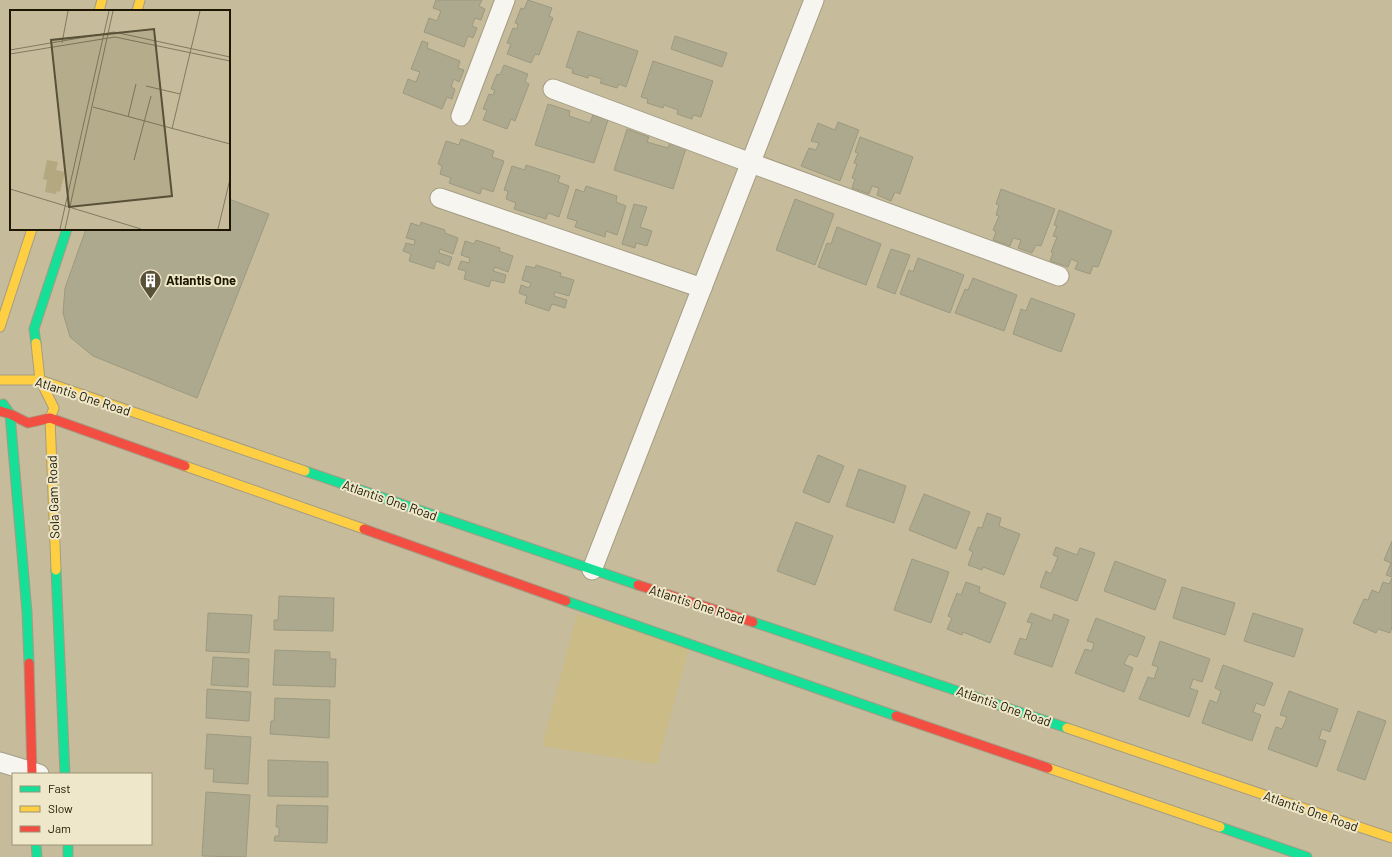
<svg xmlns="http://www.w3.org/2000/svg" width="1392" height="857" viewBox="0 0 1392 857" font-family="Barlow,sans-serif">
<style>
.built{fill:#cabb87}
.building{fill:#aca98f;stroke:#9d9980}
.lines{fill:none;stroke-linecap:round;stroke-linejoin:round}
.street-casing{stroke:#a49c83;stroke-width:21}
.fast-casing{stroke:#a49c83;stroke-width:11}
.slow-casing{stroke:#a49c83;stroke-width:11}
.jam-casing{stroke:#a49c83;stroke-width:11}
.street{stroke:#f6f5f0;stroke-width:19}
.fast{stroke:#16e098;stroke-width:9}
.slow{stroke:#ffcf43;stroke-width:9}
.jam{stroke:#f24e42;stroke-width:9}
.labels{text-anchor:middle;stroke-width:4;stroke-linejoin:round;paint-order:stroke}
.poi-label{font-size:13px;font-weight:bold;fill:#1d1601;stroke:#efe7c9;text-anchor:start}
.street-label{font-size:13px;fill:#1d1601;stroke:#efe7c9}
.inset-road{fill:none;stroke:#827a5e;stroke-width:1}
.view{fill:#585037;fill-opacity:0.15;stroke:#585037;stroke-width:2}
.inset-edge{fill:none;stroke:#1d1601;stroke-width:2}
</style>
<rect width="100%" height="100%" fill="#c6bc9c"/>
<polygon class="built" points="577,614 690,645 657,764 542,746"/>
<g class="building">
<polygon points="436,0 482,0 479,6 485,9 481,20 475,18 472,26 477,28 473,38 468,36 464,47 424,32 429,18 437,21 441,11 433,8"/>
<polygon points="528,0 552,8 549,16 553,18 539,55 535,54 531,63 507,54 511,44 507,43 513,28 517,29 518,24 515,23 521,8 524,9"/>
<polygon points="578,31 638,51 626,87 619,84 617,88 600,83 602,79 589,75 588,78 572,73 573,69 566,67"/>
<polygon points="675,36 727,53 722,67 671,49"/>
<polygon points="422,41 428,43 427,48 460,61 458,68 464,70 459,82 454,79 451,87 455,89 452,99 447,97 442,109 403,93 408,79 416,82 420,72 411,69"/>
<polygon points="653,61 713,81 701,117 693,115 692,119 677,114 678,110 664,105 663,108 647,103 648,99 641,97"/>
<polygon points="504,65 528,74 525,82 529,84 515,121 511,119 507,129 483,120 487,110 483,109 489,94 493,95 495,90 491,89 497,74 500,75"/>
<polygon points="548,104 570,111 569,116 590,123 593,115 608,120 594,163 535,145"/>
<polygon points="838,122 859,130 840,181 801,166 809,148 816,150 819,143 811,141 818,123 835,130"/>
<polygon points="627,129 649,137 647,142 668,148 671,140 687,145 673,189 614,170"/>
<polygon points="860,137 913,157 900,194 895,192 891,201 877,195 879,188 872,186 869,194 852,188 855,179 852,178 857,164 854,163 858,153 855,152"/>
<polygon points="461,139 494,151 492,157 504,161 493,192 482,188 480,194 449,183 451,178 440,174 442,166 438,164 446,141 459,145"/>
<polygon points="526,165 560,176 558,182 569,186 559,217 548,213 546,219 514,209 516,203 506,199 508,191 504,190 512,166 525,170"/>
<polygon points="586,186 617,196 616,202 626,206 617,235 606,231 605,237 575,227 577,221 567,218 576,189 584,192"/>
<polygon points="1001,189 1055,209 1041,246 1036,245 1032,253 1018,248 1021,240 1013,238 1010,246 993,240 996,232 993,230 999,216 996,215 999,205 996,204"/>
<polygon points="229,199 269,214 197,398 93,356 70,337 63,313 65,288 86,229 229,229"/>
<polygon points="795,199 834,214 815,265 776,250"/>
<polygon points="634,204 647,207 640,227 652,231 647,246 636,243 635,248 622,244"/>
<polygon points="1059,210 1112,231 1098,267 1093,266 1090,274 1075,269 1078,262 1071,259 1068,267 1050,261 1053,253 1051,252 1057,237 1053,236 1057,226 1054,225"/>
<polygon points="421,222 445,230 445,233 458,238 453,254 440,249 439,253 452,257 449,266 436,261 434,269 409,261 411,254 403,251 406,243 414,245 415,240 406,238 411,223 420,226"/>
<polygon points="837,227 881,244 866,285 818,267 827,243 831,244"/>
<polygon points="476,240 500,248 499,251 513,256 508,272 495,267 493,271 506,275 504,283 491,280 489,287 464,279 466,271 458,269 461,261 469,263 470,258 461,255 465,241 474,244"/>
<polygon points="891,249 910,255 895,294 877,287"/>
<polygon points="918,258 964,275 950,313 900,294 909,270 913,272"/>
<polygon points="536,265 561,273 560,276 574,280 569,296 555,292 554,296 567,300 565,308 552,304 549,311 525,303 527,296 519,293 521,285 529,288 531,283 522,280 526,266 535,268"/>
<polygon points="973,278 1017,295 1004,331 955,313 965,289 968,290"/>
<polygon points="1031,298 1075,314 1061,352 1013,334 1021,309 1026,311"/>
<polygon points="818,455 844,466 829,503 803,492"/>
<polygon points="859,469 906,486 894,523 846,506"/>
<polygon points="924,494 970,512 956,549 909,530"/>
<polygon points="987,513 1001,518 999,526 1020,534 1004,575 983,567 982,570 968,565 973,552 969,550 978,527 982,528"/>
<polygon points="796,522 833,536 815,585 777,571"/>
<polygon points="1392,541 1392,577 1386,575 1391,563 1384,560"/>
<polygon points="1056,547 1077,555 1080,548 1095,553 1077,601 1040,587 1046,571 1051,574 1058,557 1053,555"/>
<polygon points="912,559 949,572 931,623 894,610"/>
<polygon points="1115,561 1166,580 1155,610 1104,591"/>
<polygon points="1392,578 1392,627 1390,633 1378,629 1376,633 1353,623 1364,599 1368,600 1372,590 1379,593 1383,582 1389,584"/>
<polygon points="966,582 980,587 979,592 1006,603 990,643 963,632 962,635 947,629 952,618 948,616 957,593 961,595"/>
<polygon points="1182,587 1235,603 1225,635 1173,618"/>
<polygon points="279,596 334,598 333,631 274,630 274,620 278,620"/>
<polygon points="208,613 252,615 249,653 206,651"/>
<polygon points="1031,613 1052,621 1054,614 1069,620 1052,667 1014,654 1020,638 1026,640 1032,623 1027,622"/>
<polygon points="1253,613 1303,629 1294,657 1244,641"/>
<polygon points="1096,618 1145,637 1137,657 1129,654 1124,664 1133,668 1124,692 1075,673 1085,649 1092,651 1094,643 1087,641"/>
<polygon points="1160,641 1210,659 1202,682 1193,679 1190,688 1198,691 1189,717 1139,699 1148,677 1154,679 1158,667 1152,665"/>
<polygon points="275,650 330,652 330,659 336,659 335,687 273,685"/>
<polygon points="213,657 249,659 248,687 211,685"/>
<polygon points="1223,665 1273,683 1264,706 1256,703 1253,712 1261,715 1252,741 1202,723 1210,700 1217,703 1221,691 1215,688"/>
<polygon points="207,689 251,692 249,721 206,718"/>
<polygon points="1289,691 1338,709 1330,732 1322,729 1319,739 1326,741 1317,767 1268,749 1276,727 1282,729 1287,717 1280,715"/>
<polygon points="275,698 330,700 329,738 270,734 271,721 274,721"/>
<polygon points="1358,711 1386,721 1365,780 1337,770"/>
<polygon points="207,734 251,737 248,784 213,782 214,769 205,769"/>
<polygon points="268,760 328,762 328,797 268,796"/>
<polygon points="206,792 250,795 246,857 202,856"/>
<polygon points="277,805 328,806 327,843 274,841 275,836 279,836 279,827 276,827"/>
</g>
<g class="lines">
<defs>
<g id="street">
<polyline points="553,89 751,163 1059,276"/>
<polyline points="461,116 505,0"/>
<polyline points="440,198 702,288"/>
<polyline points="592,570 814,0"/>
<polyline points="0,762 39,774"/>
</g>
<g id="fast">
<polyline points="36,343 34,329 67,229"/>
<polyline points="3,404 10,414 27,612 29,663"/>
<polyline points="305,471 638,585"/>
<polyline points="56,570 65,774"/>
<polyline points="566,601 896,716"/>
<polyline points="753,622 1067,728"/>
<polyline points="1220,827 1307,857"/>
<polyline points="36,844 37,857"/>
<polyline points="68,844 68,857"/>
</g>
<g id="slow">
<polyline points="99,11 102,0"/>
<polyline points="137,11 140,0"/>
<polyline points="0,327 32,229"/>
<polyline points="36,343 40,380 54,408 50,418 56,570"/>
<polyline points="0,380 40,380 305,471"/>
<polyline points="185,466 364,529"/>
<polyline points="1067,728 1392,838"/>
<polyline points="1048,768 1220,827"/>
</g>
<g id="jam">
<polyline points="0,411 10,414 28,423 50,418 185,466"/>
<polyline points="364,529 566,601"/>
<polyline points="638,585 753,622"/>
<polyline points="29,663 32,774"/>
<polyline points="896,716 1048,768"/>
</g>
</defs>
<use href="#street" class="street-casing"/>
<use href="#fast" class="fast-casing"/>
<use href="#slow" class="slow-casing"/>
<use href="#jam" class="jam-casing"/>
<use href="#street" class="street"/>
<use href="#fast" class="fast"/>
<use href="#slow" class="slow"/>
<use href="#jam" class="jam"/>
</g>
<defs>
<symbol id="building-pin" viewBox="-11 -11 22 30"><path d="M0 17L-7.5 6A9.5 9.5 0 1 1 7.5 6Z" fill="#585037" stroke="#efe7c9"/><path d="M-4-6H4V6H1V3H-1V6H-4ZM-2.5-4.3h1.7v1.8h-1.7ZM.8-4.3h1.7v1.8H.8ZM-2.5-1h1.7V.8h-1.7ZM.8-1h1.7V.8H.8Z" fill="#fff"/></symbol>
</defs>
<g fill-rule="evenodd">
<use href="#building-pin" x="138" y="268" width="25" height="34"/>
</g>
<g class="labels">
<g class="poi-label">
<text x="166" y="285">Atlantis One</text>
</g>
<g class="street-label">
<text transform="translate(83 396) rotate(18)" y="5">Atlantis One Road</text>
<text transform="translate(53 497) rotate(-92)" y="5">Sola Gam Road</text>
<text transform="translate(390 500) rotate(19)" y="5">Atlantis One Road</text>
<text transform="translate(697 604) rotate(18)" y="5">Atlantis One Road</text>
<text transform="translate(1004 706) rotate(19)" y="5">Atlantis One Road</text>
<text transform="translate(1311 811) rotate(19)" y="5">Atlantis One Road</text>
</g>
</g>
<g transform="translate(10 10)">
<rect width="220" height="220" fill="#c6bc9c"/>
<path d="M 37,150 L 48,152 L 46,160 L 55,162 L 50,182 L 47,181 L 46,184 L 35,182 L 37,170 L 33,169 Z" fill="#b4a880"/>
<path class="inset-road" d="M 52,33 L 58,1M 0,40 L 104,22 L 220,47M 0,44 L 105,27 L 220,51M 136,76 L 170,84M 83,97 L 220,134M 118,107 L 126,74M 162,119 L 190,1M 124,150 L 141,86M 0,179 L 131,219M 50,219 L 99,1M 55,219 L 103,1M 208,219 L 220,169"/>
<path class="view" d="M 144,19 L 162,186 L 59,197 L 41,30 Z"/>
<rect width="220" height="220" class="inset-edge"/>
</g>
<rect x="12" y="773" width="140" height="72" fill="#efe7c9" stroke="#9b9379"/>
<rect x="20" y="786" width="20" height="6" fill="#16e098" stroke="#9b9379"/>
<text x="48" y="793" font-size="12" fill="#1d1601">Fast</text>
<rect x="20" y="806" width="20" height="6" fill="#ffcf43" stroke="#9b9379"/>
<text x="48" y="813" font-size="12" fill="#1d1601">Slow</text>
<rect x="20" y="826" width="20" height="6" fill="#f24e42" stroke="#9b9379"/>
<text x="48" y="833" font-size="12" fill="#1d1601">Jam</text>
</svg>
